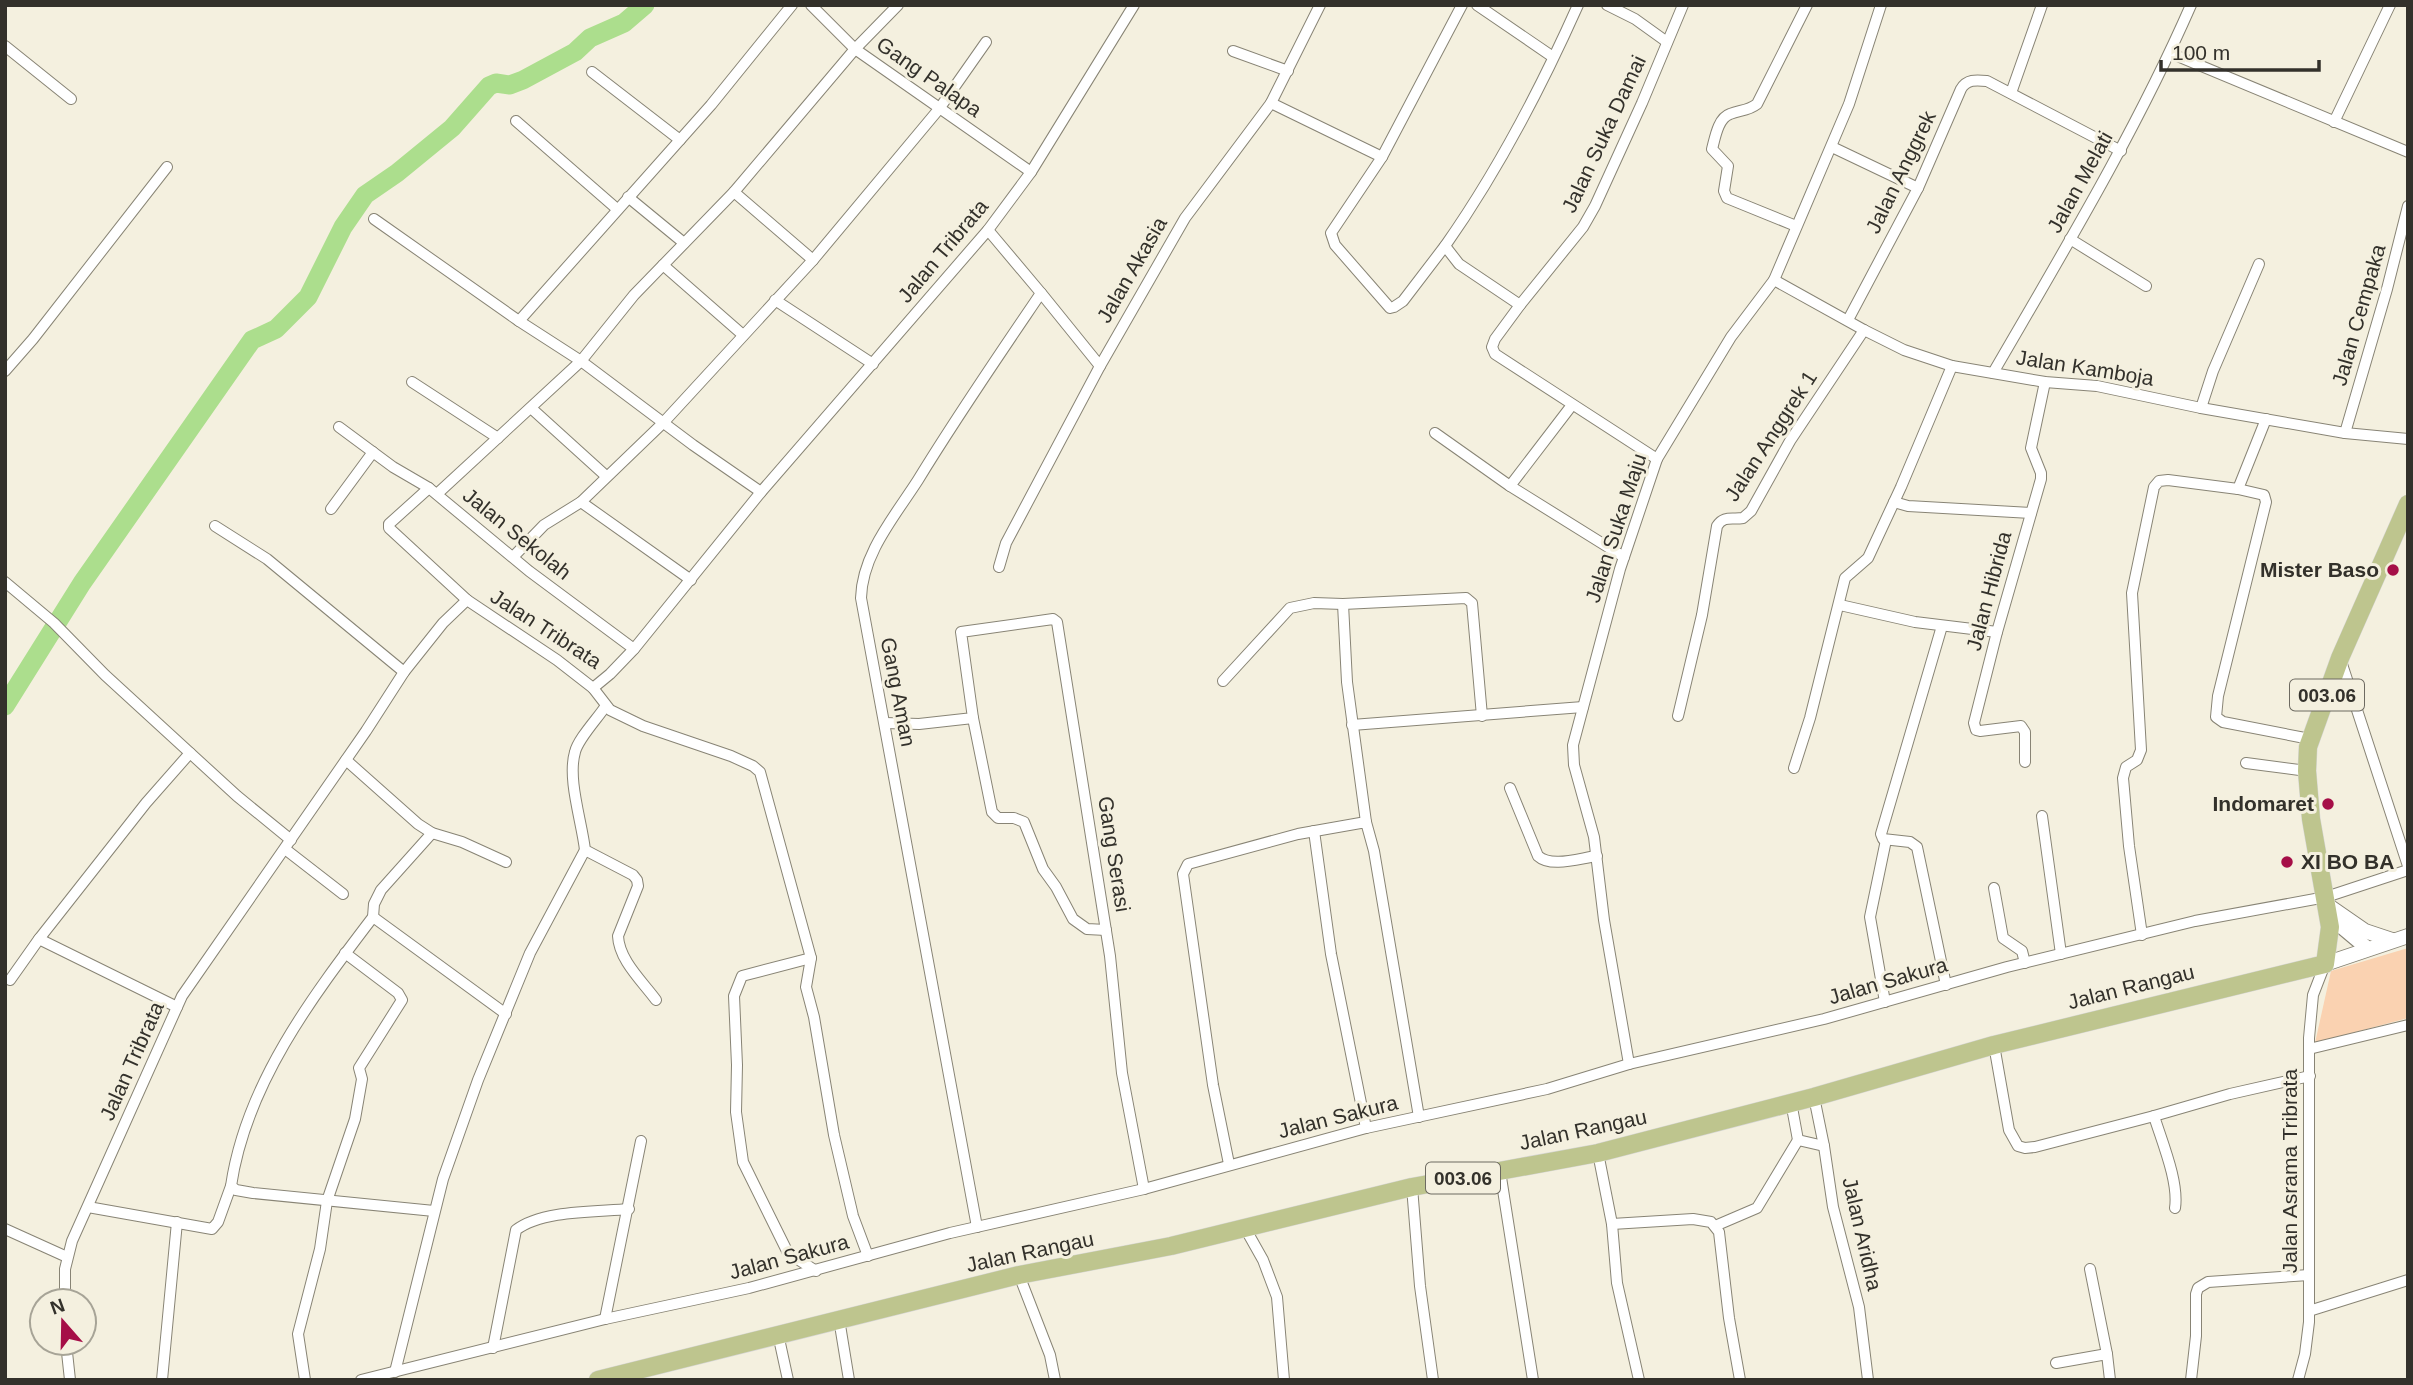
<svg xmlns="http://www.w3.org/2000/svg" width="2413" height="1385" viewBox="0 0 2413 1385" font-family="Helvetica,sans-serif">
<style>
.green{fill:#fad2b1}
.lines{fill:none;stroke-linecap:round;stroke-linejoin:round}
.river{stroke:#acde8d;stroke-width:19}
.minor-casing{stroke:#888475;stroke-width:12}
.tertiary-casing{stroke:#888475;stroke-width:16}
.primary-casing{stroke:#d6d6d5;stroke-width:19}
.minor{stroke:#fff;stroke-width:10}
.tertiary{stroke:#fff;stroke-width:14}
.primary{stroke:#bec58e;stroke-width:18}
.poi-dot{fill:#a50e47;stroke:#f4f0df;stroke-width:2.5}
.labels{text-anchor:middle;stroke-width:6;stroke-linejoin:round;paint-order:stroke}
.shield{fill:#f4f0df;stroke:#6d6a61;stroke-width:2}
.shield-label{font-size:19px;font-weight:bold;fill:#33312b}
.street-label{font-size:21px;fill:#33312b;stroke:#f4f0df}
.poi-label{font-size:21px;font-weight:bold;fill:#33312b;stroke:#f4f0df;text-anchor:end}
</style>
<rect width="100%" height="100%" fill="#f4f0df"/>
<polygon class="green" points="2408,948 2408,1018 2315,1043 2331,971"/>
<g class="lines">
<polyline class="river" points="5,706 82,583 252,340 276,329 308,297 343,227 365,195 397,173 452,128 489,86 496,83 510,85 523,80 575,52 590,38 624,23 645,5"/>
<defs>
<g id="minor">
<polyline points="811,5 855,49 1031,172"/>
<polyline points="1477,5 1553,57"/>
<polyline points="1607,5 1635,19 1667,42"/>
<polyline points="5,46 71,99"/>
<polyline points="1233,51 1288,71"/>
<polyline points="2170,53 2408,152"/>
<polyline points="592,72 680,140"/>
<polyline points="2011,93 2042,5"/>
<polyline points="1271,103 1382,157"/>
<polyline points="516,121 617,209"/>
<polyline points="2334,122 2390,5"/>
<polyline points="1832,147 1918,188"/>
<polyline points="734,192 813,260"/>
<polyline points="628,197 684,243"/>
<polyline points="374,219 519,321 581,361 693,445 761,492"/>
<path d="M 1796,226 L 1727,198 L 1724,191 L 1728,166 L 1712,149 C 1715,138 1718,118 1730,114 C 1740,110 1748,111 1757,104 L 1807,5"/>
<polyline points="2070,239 2146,286"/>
<polyline points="1445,246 1403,301 1394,307 1390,308 1335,245 1331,233 1382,157 1462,5"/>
<polyline points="663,265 743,335"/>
<polyline points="1774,280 1864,330 1904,350 1952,366 2045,382 2097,386 2201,408 2345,433 2408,439"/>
<polyline points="1041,293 1100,366"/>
<polyline points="775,300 873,364"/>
<path d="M 1520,305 L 1459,264 L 1445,246 C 1497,172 1541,88 1578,5"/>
<path d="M 1848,320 L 1918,188 L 1961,89 C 1967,79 1976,80 1987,81 L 2121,151"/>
<polyline points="519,321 711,105 792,5"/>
<polyline points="5,371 33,339 167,167"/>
<path d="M 1993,373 C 2063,252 2135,133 2191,5"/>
<polyline points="412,382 498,438"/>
<polyline points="531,408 606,476"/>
<polyline points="2201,408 2213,371 2259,264"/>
<polyline points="339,427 393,467 429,488 529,571 634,649"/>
<polyline points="1435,433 1510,486 1624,557"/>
<polyline points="2345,433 2387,289 2408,206"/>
<polyline points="1657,459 1495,354 1492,347 1495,339 1520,305 1583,227 1595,206 1642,103 1683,5"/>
<polyline points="1510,486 1572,405"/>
<polyline points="429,488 389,524 389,528 467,600"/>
<polyline points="2238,489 2266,419"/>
<polyline points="437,494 581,361 634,295 734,192 855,49 898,5"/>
<polyline points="1894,502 1908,506 2031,513"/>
<polyline points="331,509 373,452"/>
<polyline points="215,526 267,559 404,672"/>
<polyline points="513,557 544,525 581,502"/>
<polyline points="999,567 1006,543 1100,366 1185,218 1271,103 1320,5"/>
<polyline points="691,580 581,502 663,423 813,260 939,109 986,42"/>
<polyline points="5,582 54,623 105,675 237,796 291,840"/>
<polyline points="1343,604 1347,682 1366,822"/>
<polyline points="1840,605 1915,622 1997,632"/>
<polyline points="1942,626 1881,834 1883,839 1910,842 1917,847 1946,985"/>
<polyline points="2340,658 2408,866"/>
<polyline points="1223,681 1290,608 1314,603 1343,604 1466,598 1472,603 1482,716"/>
<polyline points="593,688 610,710 643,726 731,756 753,766 760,772 811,958 806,987 814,1017 834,1135 853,1216 868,1256"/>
<path d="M 605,707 C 597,719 578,739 575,752 C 567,779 582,822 585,850 L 633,875 L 637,880 L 638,886 L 618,936 C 619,960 642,981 656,1000"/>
<path d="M 1678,716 L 1702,615 L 1717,526 C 1724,515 1732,520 1743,518 L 1751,511 L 1790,441 L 1864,330"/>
<polyline points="973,718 992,812 998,818 1014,818 1024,822 1043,869 1056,887 1073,919 1087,929 1106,930"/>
<polyline points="885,723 919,724 973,718 961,632 1053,619 1057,622 1110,956 1122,1073 1144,1189"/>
<polyline points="1352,725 1583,707"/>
<polyline points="346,760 418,824 432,833 462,842 506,862"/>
<polyline points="2025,762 2025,732 2021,726 1980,731 1976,730 1974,723 1997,632 2041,479 2041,473 2031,448 2045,382"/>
<polyline points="2246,763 2307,771"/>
<polyline points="1794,768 1810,718 1845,578 1868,558 1901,487 1952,366"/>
<path d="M 1510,788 L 1538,856 C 1551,868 1580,858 1597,856"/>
<polyline points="2042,816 2061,954"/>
<polyline points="1314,831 1331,954 1366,1128"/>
<path d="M 432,833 L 381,890 L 374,904 L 373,917 C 312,997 246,1084 231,1186 L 236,1190 L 253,1193 L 434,1211"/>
<polyline points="285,849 343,894"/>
<polyline points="1994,888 2003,938 2022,951 2025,963"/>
<polyline points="373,917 506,1014"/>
<polyline points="2142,935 2129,846 2123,778 2126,767 2137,760 2141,750 2132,593 2154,487 2159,481 2168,480 2238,489 2264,495 2266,502 2218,696 2216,717 2223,722 2310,739"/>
<polyline points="39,939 146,803 190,753"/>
<polyline points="811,958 742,976 734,996 737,1065 736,1112 743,1162 788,1253 816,1271"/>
<polyline points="10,980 39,939 177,1007"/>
<polyline points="1885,1002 1870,917 1886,840"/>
<polyline points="1994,1045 2009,1130 2018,1146 2025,1148 2035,1147 2154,1116"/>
<polyline points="2309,1049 2408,1025"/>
<polyline points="1629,1064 1604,920 1594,837 1574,765 1573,745 1620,569 1657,459 1731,337 1774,280 1849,104 1881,5"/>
<polyline points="1814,1097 1824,1146 1833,1207 1859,1307 1868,1380"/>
<polyline points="1791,1102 1798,1140 1824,1146"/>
<polyline points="1598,1153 1612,1224 1617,1283 1639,1380"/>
<polyline points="1229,1164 1213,1085 1183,874 1188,864 1298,834 1366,822 1374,851 1419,1117"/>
<polyline points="1500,1171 1533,1380"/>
<polyline points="1412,1187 1420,1286 1433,1380"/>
<polyline points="88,1207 212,1229 218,1222 231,1186"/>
<path d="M 2175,1208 C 2179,1182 2162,1142 2154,1116 L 2230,1094 L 2310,1076"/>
<polyline points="1612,1224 1693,1219 1711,1222 1719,1232 1729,1318 1740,1380"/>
<polyline points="1715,1226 1757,1208 1798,1140"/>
<path d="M 977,1227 L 861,598 C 862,554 895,516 918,480 C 957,416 999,355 1041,293 L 988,230"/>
<polyline points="1245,1228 1263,1260 1277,1297 1284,1380"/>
<polyline points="5,1229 67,1257"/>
<polyline points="2090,1269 2107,1354"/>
<polyline points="1019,1275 1050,1355 1055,1380"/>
<polyline points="65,1301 65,1269 72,1241 182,996 366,731 404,672 443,623 467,600 557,660 593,688 610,674 634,649 761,492 988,230 1031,172 1134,5"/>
<polyline points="2309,1311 2408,1280"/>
<polyline points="605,1319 641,1141"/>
<polyline points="839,1319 849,1380"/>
<polyline points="778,1334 788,1380"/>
<polyline points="66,1343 70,1380"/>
<path d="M 493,1348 L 516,1230 C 542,1210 596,1212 629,1209"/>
<polyline points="2056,1363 2107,1354 2110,1380"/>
<polyline points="395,1372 443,1179 478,1080 530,953 585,850"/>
<polyline points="162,1380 177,1222"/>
<polyline points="305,1380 298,1334 320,1249 327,1201 355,1119 362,1079 359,1068 402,1000 398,993 345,953"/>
<polyline points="361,1380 605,1319 749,1288 950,1233 1144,1189 1366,1128 1547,1089 1629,1064 1824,1019 2007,967 2195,921 2326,897 2408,870"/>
<polyline points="2191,1380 2196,1336 2196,1294 2198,1288 2208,1282 2309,1275"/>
<polyline points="2298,1380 2305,1354 2309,1322 2309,1038 2313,995 2325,964"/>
</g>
<g id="tertiary">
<polyline points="2326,904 2365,931 2392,940"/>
<polyline points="2336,922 2367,948"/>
<polyline points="2325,964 2408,936"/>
</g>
<polyline id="primary" points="598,1380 1019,1275 1171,1246 1412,1187 1598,1153 1814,1097 1994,1045 2325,964 2330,927 2311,819 2307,771 2308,747 2340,658 2408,504"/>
</defs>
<use href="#minor" class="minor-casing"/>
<use href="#tertiary" class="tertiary-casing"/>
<use href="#primary" class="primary-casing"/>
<use href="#minor" class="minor"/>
<use href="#tertiary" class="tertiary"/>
<use href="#primary" class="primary"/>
</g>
<g class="poi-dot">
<circle cx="2393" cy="570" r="7"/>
<circle cx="2328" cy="804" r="7"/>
<circle cx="2287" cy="862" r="7"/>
</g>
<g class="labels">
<g class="shield">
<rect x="2290" y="679.5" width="74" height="31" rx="5"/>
<rect x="1426" y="1162.5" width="74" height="31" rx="5"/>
</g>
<g class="shield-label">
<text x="2327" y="702">003.06</text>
<text x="1463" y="1185">003.06</text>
</g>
<g class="street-label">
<text transform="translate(929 77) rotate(35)" y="7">Gang Palapa</text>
<text transform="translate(1604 134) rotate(-65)" y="7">Jalan Suka Damai</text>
<text transform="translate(1901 172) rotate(-64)" y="7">Jalan Anggrek</text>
<text transform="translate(2080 182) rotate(-61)" y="7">Jalan Melati</text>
<text transform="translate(943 251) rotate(-50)" y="7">Jalan Tribrata</text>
<text transform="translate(1132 270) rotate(-60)" y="7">Jalan Akasia</text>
<text transform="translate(2359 315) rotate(-74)" y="7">Jalan Cempaka</text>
<text transform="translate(2085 368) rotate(9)" y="7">Jalan Kamboja</text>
<text transform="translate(1771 436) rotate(-57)" y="7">Jalan Anggrek 1</text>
<text transform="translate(1616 528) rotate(-72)" y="7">Jalan Suka Maju</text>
<text transform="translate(517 534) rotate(39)" y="7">Jalan Sekolah</text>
<text transform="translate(1989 591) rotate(-75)" y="7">Jalan Hibrida</text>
<text transform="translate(546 629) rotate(33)" y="7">Jalan Tribrata</text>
<text transform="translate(898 692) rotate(79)" y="7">Gang Aman</text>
<text transform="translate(1114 854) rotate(81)" y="7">Gang Serasi</text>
<text transform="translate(1888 981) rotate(-16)" y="7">Jalan Sakura</text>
<text transform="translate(2131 987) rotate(-14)" y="7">Jalan Rangau</text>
<text transform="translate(132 1061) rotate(-66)" y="7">Jalan Tribrata</text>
<text transform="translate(1338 1117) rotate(-14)" y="7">Jalan Sakura</text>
<text transform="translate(1583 1130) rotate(-12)" y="7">Jalan Rangau</text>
<text transform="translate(2290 1171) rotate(-90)" y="7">Jalan Asrama Tribrata</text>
<text transform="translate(1862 1234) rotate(77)" y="7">Jalan Aridha</text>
<text transform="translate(1030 1252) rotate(-12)" y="7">Jalan Rangau</text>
<text transform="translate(789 1257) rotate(-15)" y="7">Jalan Sakura</text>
</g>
<g class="poi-label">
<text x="2379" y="577">Mister Baso</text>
<text x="2314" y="811">Indomaret</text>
<text x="2301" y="869" text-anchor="start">XI BO BA</text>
</g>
</g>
<rect width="2413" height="1385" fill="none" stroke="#33312b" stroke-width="14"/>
<g transform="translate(63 1322) rotate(340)"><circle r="33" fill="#f4f0df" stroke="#a7a497" stroke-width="2"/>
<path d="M0-5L12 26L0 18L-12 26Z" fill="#a50e47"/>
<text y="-10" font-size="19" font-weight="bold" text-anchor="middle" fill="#33312b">N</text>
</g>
<path d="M2161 60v10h158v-10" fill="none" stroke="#33312b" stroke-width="3.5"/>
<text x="2172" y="60" font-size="21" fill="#33312b" stroke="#f4f0df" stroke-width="5" paint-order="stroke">100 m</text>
</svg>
